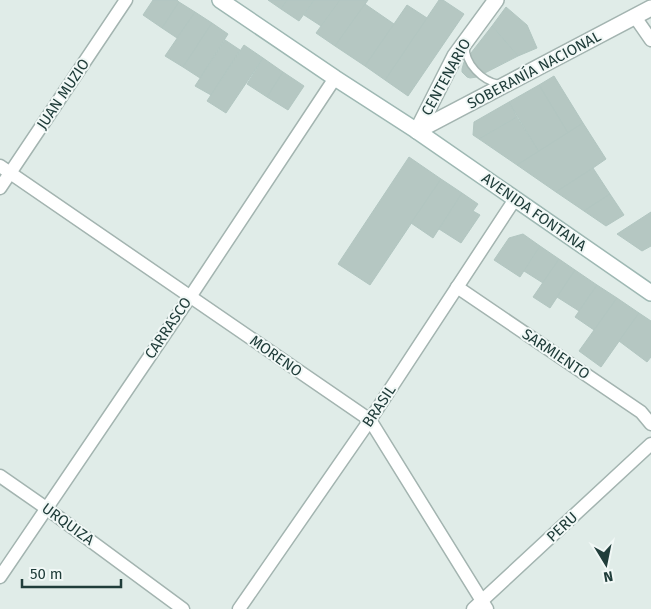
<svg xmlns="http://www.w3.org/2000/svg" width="651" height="609" viewBox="0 0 651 609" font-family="'Fira Sans',sans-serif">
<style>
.building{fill:#b5c7c2;stroke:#b2c6c1}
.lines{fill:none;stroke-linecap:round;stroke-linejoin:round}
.service-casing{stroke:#a3b4b0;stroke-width:9}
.minor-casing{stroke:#a3b4b0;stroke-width:15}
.tertiary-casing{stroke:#a3b4b0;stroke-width:18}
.secondary-casing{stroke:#9eb8b3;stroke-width:18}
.service{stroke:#fff;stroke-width:6}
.minor{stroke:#fff;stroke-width:12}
.tertiary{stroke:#fff;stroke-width:15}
.secondary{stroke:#fff;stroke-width:15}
.labels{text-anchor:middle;stroke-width:4;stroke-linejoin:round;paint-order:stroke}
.street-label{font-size:15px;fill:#203d3a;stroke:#f1f8f6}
</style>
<rect width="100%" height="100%" fill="#e0ece8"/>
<g class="building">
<polygon points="153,0 177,0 179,2 162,28 143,15"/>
<polygon points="268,0 287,0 281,9"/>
<polygon points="287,0 314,0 299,21 281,9"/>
<polygon points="314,0 340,0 321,26 304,15"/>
<polygon points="340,0 368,0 335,46 316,33"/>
<polygon points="439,0 443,0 464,14 408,96 385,80"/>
<polygon points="179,2 195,12 177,38 162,28"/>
<polygon points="365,4 394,24 365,66 335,46"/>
<polygon points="407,5 427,18 385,80 365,66"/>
<polygon points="506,7 527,25 537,48 518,56 492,26"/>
<polygon points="195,12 212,23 183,67 165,56"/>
<polygon points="212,23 228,34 200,78 183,67"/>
<polygon points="492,26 518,56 477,77 470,78 467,77 462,72 462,69 464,62"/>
<polygon points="225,40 240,50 211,95 195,86"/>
<polygon points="244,45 263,58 226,113 207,101"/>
<polygon points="263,58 283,72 267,97 247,84"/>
<polygon points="283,72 304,86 288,110 267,97"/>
<polygon points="554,76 583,123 568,133 539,85"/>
<polygon points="539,85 568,133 539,152 509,102"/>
<polygon points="509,102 517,117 479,139 473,135 474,122"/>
<polygon points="517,117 539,152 517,165 479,139"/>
<polygon points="583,123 606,159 593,168 556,192 517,165"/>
<polygon points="409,157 441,179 370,285 338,264"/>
<polygon points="593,168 610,194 584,211 556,192"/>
<polygon points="441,179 462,193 433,238 411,223"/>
<polygon points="462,193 478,204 473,211 480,215 461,243 439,229"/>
<polygon points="610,194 624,215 606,226 584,211"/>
<polygon points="651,212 651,246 642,251 617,234"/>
<polygon points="523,234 540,246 520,277 494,260 509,238"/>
<polygon points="540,246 559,259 543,283 524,271"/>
<polygon points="559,259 575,270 550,308 533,297"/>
<polygon points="575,270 597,285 579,311 557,297"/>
<polygon points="597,285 617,298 594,330 575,317"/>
<polygon points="617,298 639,313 601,367 579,351"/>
<polygon points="639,313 651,321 651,357 647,362 619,341"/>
</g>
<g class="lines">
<defs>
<path id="service" d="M 466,46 C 464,63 482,81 499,84"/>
<g id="minor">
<polyline points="635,17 651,40"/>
<polyline points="0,166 370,420 487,609"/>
<polyline points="0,188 126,0"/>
<polyline points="457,287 641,412 651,424"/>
<polyline points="0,476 46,508 183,609"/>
<polyline points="0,577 190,297 335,78"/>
<polyline points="239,609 370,420 515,199"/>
<polyline points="473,609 651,444"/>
</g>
<g id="tertiary">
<polyline points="417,131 651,8"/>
<polyline points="417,131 455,56 496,0"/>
</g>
<polyline id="secondary" points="220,0 335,78 417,131 651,293"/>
</defs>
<use href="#service" class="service-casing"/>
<use href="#minor" class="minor-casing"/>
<use href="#tertiary" class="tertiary-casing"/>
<use href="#secondary" class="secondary-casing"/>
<use href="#service" class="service"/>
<use href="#minor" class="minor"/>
<use href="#tertiary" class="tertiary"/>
<use href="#secondary" class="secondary"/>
</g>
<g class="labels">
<g class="street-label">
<text transform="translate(534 70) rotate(-28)" y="5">SOBERANÍA NACIONAL</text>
<text transform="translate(446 77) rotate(-61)" y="5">CENTENARIO</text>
<text transform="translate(63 94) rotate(-56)" y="5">JUAN MUZIO</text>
<text transform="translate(534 212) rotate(35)" y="5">AVENIDA FONTANA</text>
<text transform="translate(168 328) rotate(-56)" y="5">CARRASCO</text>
<text transform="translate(556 354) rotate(34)" y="5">SARMIENTO</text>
<text transform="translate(276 356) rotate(35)" y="5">MORENO</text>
<text transform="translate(379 406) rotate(-56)" y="5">BRASIL</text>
<text transform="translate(68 524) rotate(36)" y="5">URQUIZA</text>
<text transform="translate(562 527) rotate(-43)" y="5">PERU</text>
</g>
</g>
<g transform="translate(606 564) rotate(170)" stroke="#f1f8f6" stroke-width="4" paint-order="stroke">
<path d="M0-4L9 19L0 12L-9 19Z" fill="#203d3a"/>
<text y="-8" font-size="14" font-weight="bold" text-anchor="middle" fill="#203d3a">N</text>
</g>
<path d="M22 579v8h99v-8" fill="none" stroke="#203d3a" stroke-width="2.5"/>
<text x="30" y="579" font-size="15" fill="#203d3a" stroke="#f1f8f6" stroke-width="4" paint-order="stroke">50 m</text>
</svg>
